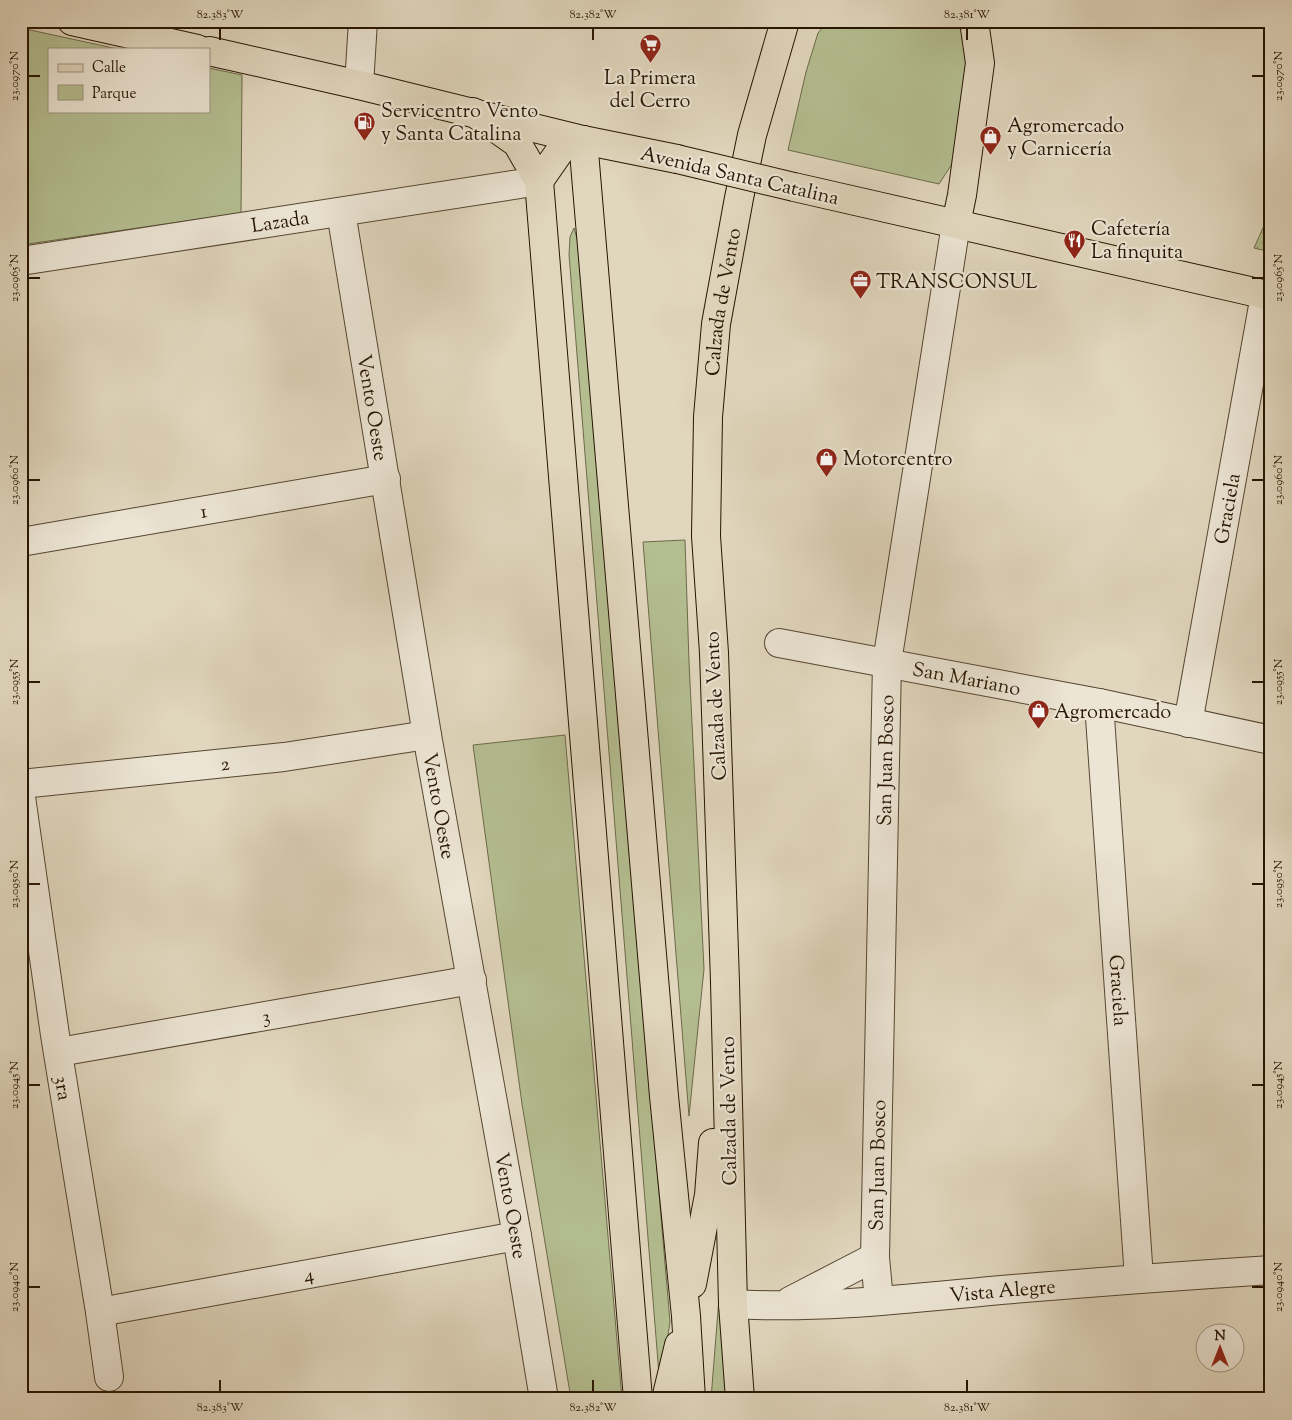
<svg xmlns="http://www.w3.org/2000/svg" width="1292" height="1420" viewBox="0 0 1292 1420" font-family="'Sorts Mill Goudy',serif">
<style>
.green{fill:#b4be91;stroke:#6d6a49}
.garden{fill:url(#garden-dots);stroke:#6d6a49}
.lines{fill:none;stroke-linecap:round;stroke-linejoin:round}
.minor-casing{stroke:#554630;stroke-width:30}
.major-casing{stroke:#261501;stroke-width:30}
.minor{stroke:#ece5d5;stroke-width:28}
.major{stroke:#e1d7be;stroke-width:28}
.major-bridge-casing{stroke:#261501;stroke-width:30;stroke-linecap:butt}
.major-bridge{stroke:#e1d7be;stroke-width:28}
.ticks{fill:none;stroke:#261501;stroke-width:2}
.labels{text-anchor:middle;stroke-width:4.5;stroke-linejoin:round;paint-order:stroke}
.poi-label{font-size:20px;fill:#261501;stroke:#ece5d5;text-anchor:start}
.street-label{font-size:20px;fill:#261501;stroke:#ece5d5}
.neatline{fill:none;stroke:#261501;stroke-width:2}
.ticks-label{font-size:12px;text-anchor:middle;fill:#261501}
</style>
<defs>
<pattern id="garden-dots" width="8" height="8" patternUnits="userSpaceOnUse" patternTransform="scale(1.25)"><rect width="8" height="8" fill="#b4be91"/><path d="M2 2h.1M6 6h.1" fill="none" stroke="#9ba27b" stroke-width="1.8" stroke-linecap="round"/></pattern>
</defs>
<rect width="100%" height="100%" fill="#e1d7be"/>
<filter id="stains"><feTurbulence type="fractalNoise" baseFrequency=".004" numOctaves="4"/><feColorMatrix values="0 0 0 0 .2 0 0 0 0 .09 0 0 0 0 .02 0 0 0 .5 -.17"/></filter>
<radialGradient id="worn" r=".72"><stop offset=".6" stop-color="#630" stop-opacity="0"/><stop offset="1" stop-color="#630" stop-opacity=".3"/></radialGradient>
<g class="green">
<polygon points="828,21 958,21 967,47 967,81 952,164 939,184 788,150 806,72 818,33"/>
<polygon points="21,28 118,49 49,49 49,111 209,111 209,68 242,75 241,213 21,245"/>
<polygon points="574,228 578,242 670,1322 660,1387 569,255 570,237"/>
<polygon points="685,540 689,662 704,969 689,1116 643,542"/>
<polygon points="565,735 622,1399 571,1399 522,1104 473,745"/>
<polygon points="719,1298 727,1399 711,1399"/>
</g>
<polygon class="garden" points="1271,210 1271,252 1254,248"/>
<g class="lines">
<defs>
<g id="minor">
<polyline points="359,85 363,21"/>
<path id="s1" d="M 341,212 L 427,735 L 517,1236 L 544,1399"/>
<path id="s2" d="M 21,261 L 539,181"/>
<path id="s3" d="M 21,542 L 386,479"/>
<path id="s4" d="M 779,643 L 1099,703 L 1271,740"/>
<path id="s5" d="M 1099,703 L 1139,1278"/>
<path id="s6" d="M 1188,723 L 1265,295"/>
<path id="s7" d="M 21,784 L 284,757 L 427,735"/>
<path id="s8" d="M 21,797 L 55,1035 L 100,1312 L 109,1377"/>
<path id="s9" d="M 59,1052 L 472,980"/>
<polyline points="790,1301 875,1257"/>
<path id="s10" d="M 879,1301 L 875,1257 L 887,662 L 956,224"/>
<path id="s11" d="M 733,1304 C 819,1309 905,1299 990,1291 C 1084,1283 1177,1276 1271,1270"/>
<path id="s12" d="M 100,1312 L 517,1236"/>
</g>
<g id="major">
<polyline points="72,21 197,49"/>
<polyline points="209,51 359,85 583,140 677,159"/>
<polyline points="473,112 517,143 539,181 638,1399"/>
<polyline points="583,140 664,1096 686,1316 691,1399"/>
<polyline points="539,181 562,148 583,140"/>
<polyline points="794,187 1271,296"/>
<polyline points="956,224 962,195 980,63 974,21"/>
<polyline points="692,1284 709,1195 713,1143"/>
<polyline points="666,1399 679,1345"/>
<path id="s13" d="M 740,1399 L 733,1304 L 725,982 L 714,653 L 706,536 L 708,417 L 716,324 L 739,198 L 752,135 L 785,21"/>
</g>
</defs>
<use href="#minor" class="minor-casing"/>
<use href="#major" class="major-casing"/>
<use href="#minor" class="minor"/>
<use href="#major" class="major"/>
<defs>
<polyline id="major-bridge" points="677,159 794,187"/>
</defs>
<use href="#major-bridge" class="major-bridge-casing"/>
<use href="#major-bridge" class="major-bridge"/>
</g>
<path class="ticks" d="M 220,28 L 220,40M 593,28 L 593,40M 967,28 L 967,40M 28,76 L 40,76M 1252,76 L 1264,76M 28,278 L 40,278M 1252,278 L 1264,278M 28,480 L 40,480M 1252,480 L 1264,480M 28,682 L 40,682M 1252,682 L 1264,682M 28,884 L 40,884M 1252,884 L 1264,884M 28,1085 L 40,1085M 1252,1085 L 1264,1085M 28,1287 L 40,1287M 1252,1287 L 1264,1287M 220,1380 L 220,1392M 593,1380 L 593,1392M 967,1380 L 967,1392"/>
<defs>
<symbol id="supermarket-pin" viewBox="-11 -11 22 30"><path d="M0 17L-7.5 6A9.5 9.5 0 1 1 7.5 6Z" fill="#8f2418" stroke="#ece5d5"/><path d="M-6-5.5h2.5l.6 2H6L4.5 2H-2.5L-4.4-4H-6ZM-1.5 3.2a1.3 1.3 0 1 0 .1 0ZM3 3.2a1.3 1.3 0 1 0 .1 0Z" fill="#fff"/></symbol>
<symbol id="fuel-pin" viewBox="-11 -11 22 30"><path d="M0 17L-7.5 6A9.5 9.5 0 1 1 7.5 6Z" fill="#8f2418" stroke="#ece5d5"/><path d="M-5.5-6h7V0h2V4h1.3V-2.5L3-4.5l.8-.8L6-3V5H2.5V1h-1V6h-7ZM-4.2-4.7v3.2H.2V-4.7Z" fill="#fff"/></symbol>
<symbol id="shop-pin" viewBox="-11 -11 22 30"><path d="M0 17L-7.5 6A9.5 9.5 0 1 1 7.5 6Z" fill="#8f2418" stroke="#ece5d5"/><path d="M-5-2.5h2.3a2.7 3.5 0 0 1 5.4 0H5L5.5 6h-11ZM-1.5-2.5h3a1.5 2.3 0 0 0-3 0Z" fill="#fff"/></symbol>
<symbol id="restaurant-pin" viewBox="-11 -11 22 30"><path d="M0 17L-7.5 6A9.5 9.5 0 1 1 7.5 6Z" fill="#8f2418" stroke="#ece5d5"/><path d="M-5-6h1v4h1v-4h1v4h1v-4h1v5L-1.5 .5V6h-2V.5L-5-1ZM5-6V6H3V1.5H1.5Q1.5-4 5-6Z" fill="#fff"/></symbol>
<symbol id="office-pin" viewBox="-11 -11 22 30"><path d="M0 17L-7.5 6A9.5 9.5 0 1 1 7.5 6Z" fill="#8f2418" stroke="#ece5d5"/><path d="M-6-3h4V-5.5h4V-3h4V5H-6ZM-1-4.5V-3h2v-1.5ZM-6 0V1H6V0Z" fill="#fff"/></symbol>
</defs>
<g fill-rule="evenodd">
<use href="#supermarket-pin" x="638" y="32" width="25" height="34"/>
<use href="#fuel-pin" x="352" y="110" width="25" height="34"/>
<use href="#shop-pin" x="978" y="124" width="25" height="34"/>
<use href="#restaurant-pin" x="1062" y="228" width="25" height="34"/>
<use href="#office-pin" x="848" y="268" width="25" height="34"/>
<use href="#shop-pin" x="814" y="446" width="25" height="34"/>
<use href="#shop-pin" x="1026" y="698" width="25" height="34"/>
</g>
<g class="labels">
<g class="poi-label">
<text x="650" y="84" text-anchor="middle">La Primera<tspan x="650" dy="23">del Cerro</tspan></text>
<text x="381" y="117">Servicentro Vento<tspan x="381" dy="23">y Santa Catalina</tspan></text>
<text x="1007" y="132">Agromercado<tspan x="1007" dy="23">y Carnicería</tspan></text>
<text x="1091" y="235">Cafetería<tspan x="1091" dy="23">La finquita</tspan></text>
<text x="876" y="288">TRANSCONSUL</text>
<text x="843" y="465">Motorcentro</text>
<text x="1054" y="718">Agromercado</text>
</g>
<g class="street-label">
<text transform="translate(740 175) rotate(13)" y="7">Avenida Santa Catalina</text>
<text dy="7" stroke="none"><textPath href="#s2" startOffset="262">Lazada</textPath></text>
<text dy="7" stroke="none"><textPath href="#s13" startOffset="1099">Calzada de Vento</textPath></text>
<text dy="7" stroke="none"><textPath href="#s1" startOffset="198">Vento Oeste</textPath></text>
<text dy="7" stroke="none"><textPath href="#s6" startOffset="218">Graciela</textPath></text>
<text dy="7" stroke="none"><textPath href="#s3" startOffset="185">1</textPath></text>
<text dy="7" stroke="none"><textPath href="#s4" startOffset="191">San Mariano</textPath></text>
<text transform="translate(715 706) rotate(-93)" y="7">Calzada de Vento</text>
<text dy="7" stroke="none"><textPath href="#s10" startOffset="541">San Juan Bosco</textPath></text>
<text dy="7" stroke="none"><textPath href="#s7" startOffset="205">2</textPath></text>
<text dy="7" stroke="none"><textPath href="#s1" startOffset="602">Vento Oeste</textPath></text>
<text dy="7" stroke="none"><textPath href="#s5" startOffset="288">Graciela</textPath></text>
<text dy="7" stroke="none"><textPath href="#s9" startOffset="210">3</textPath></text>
<text dy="7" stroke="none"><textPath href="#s8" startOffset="294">3ra</textPath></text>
<text transform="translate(728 1111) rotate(-91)" y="7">Calzada de Vento</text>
<text dy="7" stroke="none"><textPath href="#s10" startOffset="136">San Juan Bosco</textPath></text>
<text dy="7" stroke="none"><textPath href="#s1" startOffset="1008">Vento Oeste</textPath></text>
<text dy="7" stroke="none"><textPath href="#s12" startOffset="212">4</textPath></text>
<text dy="7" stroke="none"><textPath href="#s11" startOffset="270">Vista Alegre</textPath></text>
</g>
</g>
<rect width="1292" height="1420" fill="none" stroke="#e1d7be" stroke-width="55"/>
<rect x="48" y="48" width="162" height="65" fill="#ece5d5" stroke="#9d9280"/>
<rect x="58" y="64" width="25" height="8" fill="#e1d7be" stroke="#9d9280"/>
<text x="92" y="72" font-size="15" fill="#261501">Calle</text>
<rect x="58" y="85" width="25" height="15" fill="#b4be91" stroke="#9d9280"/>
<text x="92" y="98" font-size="15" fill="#261501">Parque</text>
<g transform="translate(1220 1348)"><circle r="24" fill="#ece5d5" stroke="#9d9280"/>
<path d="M0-4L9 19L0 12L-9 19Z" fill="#8f2418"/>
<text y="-8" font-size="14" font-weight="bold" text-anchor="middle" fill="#261501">N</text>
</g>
<rect x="28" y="28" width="1236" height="1364" class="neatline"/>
<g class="ticks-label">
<text x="220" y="18">82.383°W</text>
<text x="593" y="18">82.382°W</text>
<text x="967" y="18">82.381°W</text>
<text transform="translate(14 76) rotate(-90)" y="4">23.0970°N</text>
<text transform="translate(1278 76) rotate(-90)" y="4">23.0970°N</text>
<text transform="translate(14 278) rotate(-90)" y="4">23.0965°N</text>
<text transform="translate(1278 278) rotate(-90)" y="4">23.0965°N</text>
<text transform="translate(14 480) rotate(-90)" y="4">23.0960°N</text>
<text transform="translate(1278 480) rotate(-90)" y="4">23.0960°N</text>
<text transform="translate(14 682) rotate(-90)" y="4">23.0955°N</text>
<text transform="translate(1278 682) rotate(-90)" y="4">23.0955°N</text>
<text transform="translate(14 884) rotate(-90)" y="4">23.0950°N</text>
<text transform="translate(1278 884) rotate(-90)" y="4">23.0950°N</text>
<text transform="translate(14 1085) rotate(-90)" y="4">23.0945°N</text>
<text transform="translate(1278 1085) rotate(-90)" y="4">23.0945°N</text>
<text transform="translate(14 1287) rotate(-90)" y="4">23.0940°N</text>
<text transform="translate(1278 1287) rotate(-90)" y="4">23.0940°N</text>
<text x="220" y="1411">82.383°W</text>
<text x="593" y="1411">82.382°W</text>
<text x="967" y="1411">82.381°W</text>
</g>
<rect width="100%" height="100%" filter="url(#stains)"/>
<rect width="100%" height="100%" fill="url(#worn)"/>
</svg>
